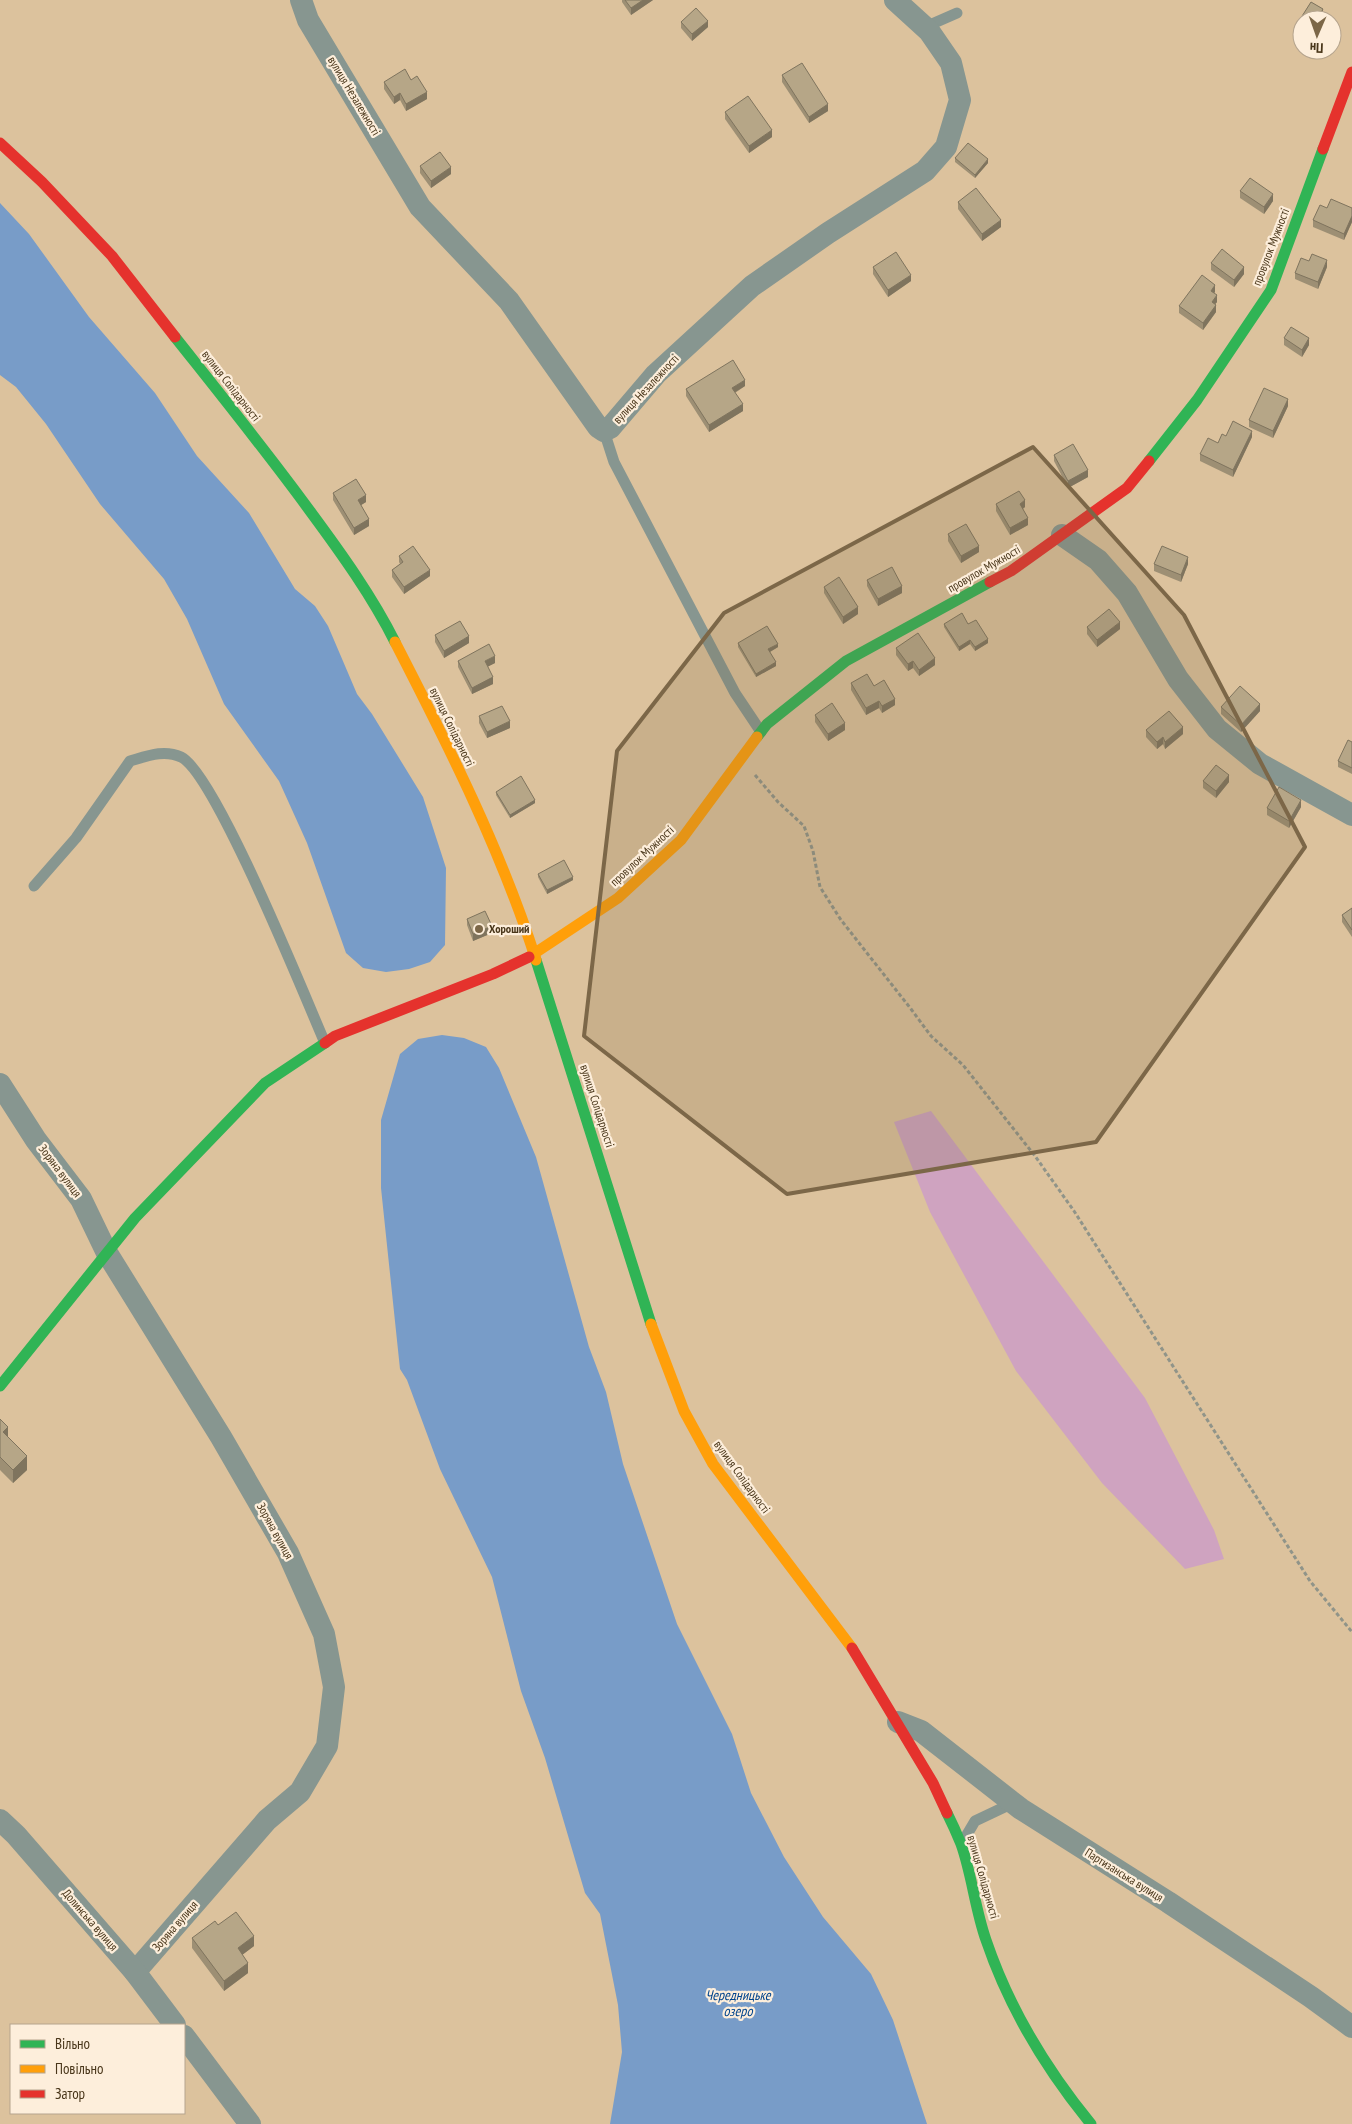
<svg xmlns="http://www.w3.org/2000/svg" width="1352" height="2124" viewBox="0 0 1352 2124" font-family="'PT Sans Narrow',sans-serif">
<style>
.green{fill:#cfa3c0}
.water{fill:#789cc8}
.lines{fill:none;stroke-linecap:round;stroke-linejoin:round}
.path{stroke:#909489;stroke-width:3;stroke-dasharray:4 2.5;stroke-linecap:butt}
.lane{stroke:#879690;stroke-width:11}
.street{stroke:#879690;stroke-width:22}
.fast{stroke:#30b455;stroke-width:11}
.slow{stroke:#ff9f0a;stroke-width:11}
.jam{stroke:#e5322d;stroke-width:11}
.wall{fill:#9d8f74}
.shaded-wall{fill:#7f745e}
.building{fill:#b6a687;stroke:#7f745e}
.marked{fill:#7c6748;fill-opacity:0.2;stroke:#7c6748;stroke-width:4;stroke-linejoin:round}
.poi-dot{fill:#7c6748;stroke:#fdeedb;stroke-width:2}
.labels{text-anchor:middle;stroke-width:4.5;stroke-linejoin:round;paint-order:stroke}
.street-label{font-size:12px;fill:#49361a;stroke:#fdeedb}
.poi-label{font-size:12px;font-weight:bold;fill:#49361a;stroke:#fdeedb;text-anchor:start}
.water-label{font-size:14px;font-style:italic;fill:#00448d;stroke:#fdeedb}
</style>
<rect width="100%" height="100%" fill="#dcc29d"/>
<polygon class="green" points="931,1111 1145,1398 1214,1530 1224,1559 1185,1569 1102,1483 1016,1371 930,1212 894,1122"/>
<g class="water">
<polygon points="0,203 29,234 89,317 155,393 197,456 249,513 295,589 315,606 328,626 357,694 372,714 423,797 446,868 445,945 430,962 409,969 386,972 363,968 346,953 307,843 279,781 224,704 187,619 164,579 100,504 46,424 16,387 0,375"/>
<polygon points="442,1035 464,1038 486,1047 499,1068 536,1157 589,1347 606,1392 623,1464 677,1624 732,1734 751,1793 784,1857 823,1917 871,1974 893,2020 927,2124 610,2124 622,2052 618,2005 600,1914 585,1893 545,1758 521,1691 492,1577 440,1469 407,1380 400,1369 381,1188 381,1120 400,1054 418,1039"/>
</g>
<g class="lines">
<polyline class="path" points="755,775 778,802 804,826 813,851 820,887 841,920 911,1009 931,1036 963,1065 1035,1156 1074,1211 1310,1581 1352,1632"/>
<g class="lane">
<polyline points="925,27 957,13"/>
<polyline points="604,431 614,462 735,693 761,732"/>
<path d="M 34,886 L 76,838 L 130,761 C 147,756 164,749 181,757 C 215,773 305,997 325,1043"/>
<polyline points="962,1843 975,1821 1013,1803"/>
</g>
<g class="street">
<polyline points="301,0 308,20 420,207 509,301 598,427 604,431 610,428 656,374 752,286 828,233 925,171 946,147 960,100 951,63 929,31 895,0"/>
<polyline points="1062,535 1098,560 1127,593 1178,679 1217,729 1260,764 1352,815"/>
<polyline points="0,1084 36,1140 81,1199 107,1253 221,1437 288,1553 324,1634 334,1687 327,1746 300,1792 267,1820 135,1972"/>
<polyline points="898,1722 921,1731 1021,1809 1168,1902 1311,1997 1352,2027"/>
<polyline points="0,1820 16,1835 135,1972 175,2025"/>
<polyline points="184,2036 250,2124"/>
</g>
<g class="fast">
<path d="M 175,337 C 221,395 267,452 310,511 C 341,553 372,596 395,642"/>
<polyline points="1149,461 1197,400 1271,290 1323,149"/>
<polyline points="757,737 767,724 846,661 990,582"/>
<polyline points="536,960 651,1324"/>
<polyline points="0,1386 135,1218 265,1083 325,1043"/>
<path d="M 947,1813 C 952,1823 957,1834 961,1844 C 972,1875 975,1909 986,1940 C 1009,2008 1046,2069 1091,2124"/>
</g>
<g class="slow">
<path d="M 395,642 C 448,745 501,850 536,960"/>
<polyline points="529,957 618,898 681,840 757,737"/>
<polyline points="651,1324 684,1411 713,1464 852,1648"/>
</g>
<g class="jam">
<polyline points="0,143 42,182 112,256 175,337"/>
<polyline points="1323,149 1352,72"/>
<polyline points="990,582 1011,571 1127,488 1149,461"/>
<polyline points="325,1043 335,1036 493,974 529,957"/>
<polyline points="852,1648 933,1783 947,1813"/>
</g>
</g>
<g class="wall">
<polygon points="622,0 653,0 631,15 622,2"/>
<polygon points="1311,2 1323,9 1323,13 1321,17 1326,20 1302,20 1302,30 1297,28 1297,24"/>
<polygon points="681,22 708,27 692,41 681,28"/>
<polygon points="782,75 828,111 809,123 782,82"/>
<polygon points="411,80 427,99 406,111 400,100 394,104 384,89 384,82"/>
<polygon points="725,112 772,137 749,153 725,119"/>
<polygon points="955,158 988,163 975,178 955,162"/>
<polygon points="420,166 451,174 431,188 420,173"/>
<polygon points="1240,191 1273,201 1264,214 1240,198"/>
<polygon points="958,202 1001,227 982,241 958,209"/>
<polygon points="1327,208 1352,208 1352,222 1344,240 1313,227 1313,220"/>
<polygon points="1211,263 1244,274 1234,287 1211,270"/>
<polygon points="873,267 911,281 888,297 873,274"/>
<polygon points="1327,267 1318,289 1295,279 1295,273"/>
<polygon points="1215,292 1214,293 1217,302 1215,304 1216,312 1203,330 1179,313 1179,306"/>
<polygon points="1284,338 1309,345 1302,357 1284,345"/>
<polygon points="745,386 735,393 743,411 709,432 686,396 686,389"/>
<polygon points="1288,406 1273,438 1249,427 1249,420"/>
<polygon points="1226,436 1252,437 1233,477 1200,461 1200,454 1218,443"/>
<polygon points="1054,455 1088,477 1068,488 1054,461"/>
<polygon points="333,493 366,502 361,505 369,526 354,535 333,500"/>
<polygon points="996,504 1025,507 1023,509 1028,525 1010,535 996,511"/>
<polygon points="948,534 979,552 961,563 948,541"/>
<polygon points="399,556 430,576 404,594 392,577 392,570 400,564 399,562"/>
<polygon points="1154,564 1188,564 1181,582 1154,571"/>
<polygon points="867,580 902,593 878,606 867,586"/>
<polygon points="824,587 858,614 843,624 824,593"/>
<polygon points="944,624 968,624 988,643 975,651 970,644 959,651 944,627"/>
<polygon points="1087,627 1120,629 1097,647 1087,634"/>
<polygon points="435,635 469,643 444,658 435,642"/>
<polygon points="738,643 778,647 770,652 776,666 756,677 738,647"/>
<polygon points="896,648 935,665 919,676 913,668 908,671 896,655"/>
<polygon points="458,661 495,663 487,667 493,684 472,694 458,667"/>
<polygon points="851,683 874,686 895,705 882,713 879,708 866,715 851,690"/>
<polygon points="1221,707 1260,711 1241,732 1221,714"/>
<polygon points="815,715 845,730 828,741 815,722"/>
<polygon points="479,716 510,728 487,738 479,723"/>
<polygon points="1146,730 1183,734 1165,749 1163,744 1157,749 1146,737"/>
<polygon points="1352,742 1352,774 1338,767 1338,761"/>
<polygon points="1203,781 1229,782 1216,798 1203,788"/>
<polygon points="496,792 535,803 510,818 496,795"/>
<polygon points="1301,807 1289,828 1267,815 1267,808"/>
<polygon points="538,874 573,880 547,894 538,877"/>
<polygon points="1352,908 1352,937 1342,922 1342,915"/>
<polygon points="467,919 492,933 473,941 467,925"/>
<polygon points="0,1419 8,1437 27,1470 13,1483 0,1470"/>
<polygon points="218,1925 254,1946 242,1955 248,1973 224,1991 192,1948 192,1938"/>
</g>
<g class="shaded-wall">
<polygon points="643,0 653,0 631,15 631,8"/>
<polygon points="1323,9 1323,13 1319,19 1319,16"/>
<polygon points="708,21 708,27 692,41 692,34"/>
<polygon points="427,92 427,99 406,111 406,104"/>
<polygon points="400,93 400,100 394,104 394,97"/>
<polygon points="828,104 828,111 809,123 809,117"/>
<polygon points="772,130 772,137 749,153 749,146"/>
<polygon points="988,159 988,163 975,178 975,175"/>
<polygon points="451,167 451,174 431,188 431,181"/>
<polygon points="1273,194 1273,201 1264,214 1264,207"/>
<polygon points="1352,216 1352,222 1344,240 1344,234"/>
<polygon points="1001,220 1001,227 982,241 982,234"/>
<polygon points="1327,260 1327,267 1318,289 1318,282"/>
<polygon points="1244,267 1244,274 1234,287 1234,280"/>
<polygon points="911,275 911,281 888,297 888,290"/>
<polygon points="1215,285 1215,292 1211,297 1211,291"/>
<polygon points="1217,295 1217,302 1212,308 1212,302"/>
<polygon points="1216,305 1216,312 1203,330 1203,323"/>
<polygon points="1309,338 1309,345 1302,357 1302,350"/>
<polygon points="745,380 745,386 732,394 732,388"/>
<polygon points="1288,399 1288,406 1273,438 1273,431"/>
<polygon points="743,404 743,411 709,432 709,425"/>
<polygon points="1252,431 1252,437 1233,477 1233,470"/>
<polygon points="1088,470 1088,477 1068,488 1068,481"/>
<polygon points="366,495 366,502 358,507 358,500"/>
<polygon points="1025,500 1025,507 1020,510 1020,504"/>
<polygon points="1028,518 1028,525 1010,535 1010,528"/>
<polygon points="369,519 369,526 354,535 354,528"/>
<polygon points="979,546 979,552 961,563 961,556"/>
<polygon points="1188,557 1188,564 1181,582 1181,575"/>
<polygon points="430,570 430,576 404,594 404,587"/>
<polygon points="902,586 902,593 878,606 878,599"/>
<polygon points="858,607 858,614 843,624 843,617"/>
<polygon points="1120,622 1120,629 1097,647 1097,640"/>
<polygon points="469,636 469,643 444,658 444,651"/>
<polygon points="988,639 988,643 975,651 975,647"/>
<polygon points="970,640 970,644 959,651 959,647"/>
<polygon points="778,644 778,647 768,653 768,649"/>
<polygon points="495,656 495,663 485,668 485,661"/>
<polygon points="935,658 935,665 919,676 919,670"/>
<polygon points="913,661 913,668 908,671 908,664"/>
<polygon points="776,662 776,666 756,677 756,674"/>
<polygon points="493,677 493,684 472,694 472,688"/>
<polygon points="895,699 895,705 882,713 882,706"/>
<polygon points="879,701 879,708 866,715 866,708"/>
<polygon points="1260,704 1260,711 1241,732 1241,725"/>
<polygon points="510,721 510,728 487,738 487,732"/>
<polygon points="845,723 845,730 828,741 828,734"/>
<polygon points="1183,727 1183,734 1165,749 1165,742"/>
<polygon points="1163,737 1163,744 1157,749 1157,742"/>
<polygon points="1229,775 1229,782 1216,798 1216,791"/>
<polygon points="535,800 535,803 510,818 510,815"/>
<polygon points="1301,800 1301,807 1289,828 1289,821"/>
<polygon points="573,877 573,880 547,894 547,890"/>
<polygon points="492,926 492,933 473,941 473,934"/>
<polygon points="8,1427 8,1440 3,1432"/>
<polygon points="27,1456 27,1470 13,1483 13,1470"/>
<polygon points="254,1936 254,1946 238,1958 238,1948"/>
<polygon points="248,1963 248,1973 224,1991 224,1981"/>
</g>
<g class="building">
<polygon points="625,0 643,0 631,8"/>
<polygon points="1311,2 1323,9 1319,16 1326,20 1302,20 1302,27 1297,24"/>
<polygon points="696,8 708,21 692,34 681,22"/>
<polygon points="802,63 828,104 809,117 782,75"/>
<polygon points="405,69 411,80 417,76 427,92 406,104 400,93 394,97 384,82"/>
<polygon points="748,96 772,130 749,146 725,112"/>
<polygon points="968,143 988,159 975,175 955,158"/>
<polygon points="440,152 451,167 431,181 420,166"/>
<polygon points="1250,178 1273,194 1264,207 1240,191"/>
<polygon points="976,188 1001,220 982,234 958,202"/>
<polygon points="1331,199 1352,208 1352,216 1344,234 1313,220 1320,205 1327,208"/>
<polygon points="1222,249 1244,267 1234,280 1211,263"/>
<polygon points="896,252 911,275 888,290 873,267"/>
<polygon points="1312,254 1327,260 1318,282 1295,273 1301,258 1309,261"/>
<polygon points="1202,275 1215,285 1211,291 1217,295 1212,302 1216,305 1203,323 1179,306"/>
<polygon points="1291,327 1309,338 1302,350 1284,338"/>
<polygon points="733,360 745,380 732,388 743,404 709,425 686,389"/>
<polygon points="1264,388 1288,399 1273,431 1249,420"/>
<polygon points="1233,421 1252,431 1233,470 1200,454 1208,438 1218,443 1222,434 1226,436"/>
<polygon points="1073,444 1088,470 1068,481 1054,455"/>
<polygon points="356,479 366,495 358,500 369,519 354,528 333,493"/>
<polygon points="1019,491 1025,500 1020,504 1028,518 1010,528 996,504"/>
<polygon points="966,524 979,546 961,556 948,534"/>
<polygon points="413,546 430,570 404,587 392,570 403,562 399,556"/>
<polygon points="1162,546 1188,557 1181,575 1154,564"/>
<polygon points="892,567 902,586 878,599 867,580"/>
<polygon points="839,577 858,607 843,617 824,587"/>
<polygon points="1109,609 1120,622 1097,640 1087,627"/>
<polygon points="962,613 968,624 976,620 988,639 975,647 970,640 959,647 944,624"/>
<polygon points="460,621 469,636 444,651 435,635"/>
<polygon points="767,626 778,644 768,649 776,662 756,674 738,643"/>
<polygon points="918,633 935,658 919,670 913,661 908,664 896,648"/>
<polygon points="489,644 495,656 485,661 493,677 472,688 458,661"/>
<polygon points="867,674 874,686 884,680 895,699 882,706 879,701 866,708 851,683"/>
<polygon points="1240,686 1260,704 1241,725 1221,707"/>
<polygon points="832,703 845,723 828,734 815,715"/>
<polygon points="502,706 510,721 487,732 479,716"/>
<polygon points="1169,711 1183,727 1165,742 1163,737 1157,742 1146,730"/>
<polygon points="1348,740 1352,742 1352,768 1338,761"/>
<polygon points="1216,765 1229,775 1216,791 1203,781"/>
<polygon points="521,776 535,800 510,815 496,792"/>
<polygon points="1279,787 1301,800 1289,821 1267,808"/>
<polygon points="564,860 573,877 547,890 538,874"/>
<polygon points="1352,908 1352,930 1342,915"/>
<polygon points="485,911 492,926 473,934 467,919"/>
<polygon points="0,1419 8,1427 3,1432 27,1456 13,1470 0,1457"/>
<polygon points="236,1912 254,1936 238,1948 248,1963 224,1981 192,1938 215,1921 218,1925"/>
</g>
<path class="marked" d="M 1033,447 L 1184,615 L 1305,847 L 1096,1142 L 787,1194 L 584,1036 L 617,751 L 724,613 Z"/>
<circle class="poi-dot" cx="479" cy="929" r="5"/>
<g class="labels">
<g class="street-label">
<text transform="translate(354 96) rotate(59)" y="4">вулиця Незалежності</text>
<text transform="translate(1271 247) rotate(-69)" y="4">провулок Мужності</text>
<text transform="translate(231 386) rotate(52)" y="4">вулиця Солідарності</text>
<text transform="translate(646 389) rotate(-47)" y="4">вулиця Незалежності</text>
<text transform="translate(984 569) rotate(-30)" y="4">провулок Мужності</text>
<text transform="translate(452 727) rotate(64)" y="4">вулиця Солідарності</text>
<text transform="translate(642 856) rotate(-43)" y="4">провулок Мужності</text>
<text transform="translate(597 1106) rotate(72)" y="4">вулиця Солідарності</text>
<text transform="translate(60 1171) rotate(53)" y="4">Зоряна вулиця</text>
<text transform="translate(742 1477) rotate(54)" y="4">вулиця Солідарності</text>
<text transform="translate(275 1531) rotate(61)" y="4">Зоряна вулиця</text>
<text transform="translate(1124 1875) rotate(32)" y="4">Партизанська вулиця</text>
<text transform="translate(983 1877) rotate(74)" y="4">вулиця Солідарності</text>
<text transform="translate(90 1920) rotate(49)" y="4">Долинська вулиця</text>
<text transform="translate(175 1926) rotate(-49)" y="4">Зоряна вулиця</text>
</g>
<g class="poi-label">
<text x="489" y="933">Хороший</text>
</g>
<g class="water-label">
<text x="738" y="2000">Чередницьке<tspan x="738" dy="16">озеро</tspan></text>
</g>
</g>
<rect x="10" y="2024" width="175" height="90" fill="#fdeedb" stroke="#b5a48e"/>
<rect x="20" y="2040" width="25" height="8" fill="#30b455" stroke="#b5a48e"/>
<text x="55" y="2049" font-size="15" fill="#49361a">Вільно</text>
<rect x="20" y="2065" width="25" height="8" fill="#ff9f0a" stroke="#b5a48e"/>
<text x="55" y="2074" font-size="15" fill="#49361a">Повільно</text>
<rect x="20" y="2090" width="25" height="8" fill="#e5322d" stroke="#b5a48e"/>
<text x="55" y="2099" font-size="15" fill="#49361a">Затор</text>
<g transform="translate(1317 35) rotate(182)"><circle r="24" fill="#fdeedb" stroke="#b5a48e"/>
<path d="M0-4L9 19L0 12L-9 19Z" fill="#7c6748"/>
<text y="-8" font-size="14" font-weight="bold" text-anchor="middle" fill="#49361a">Пн</text>
</g>
</svg>
